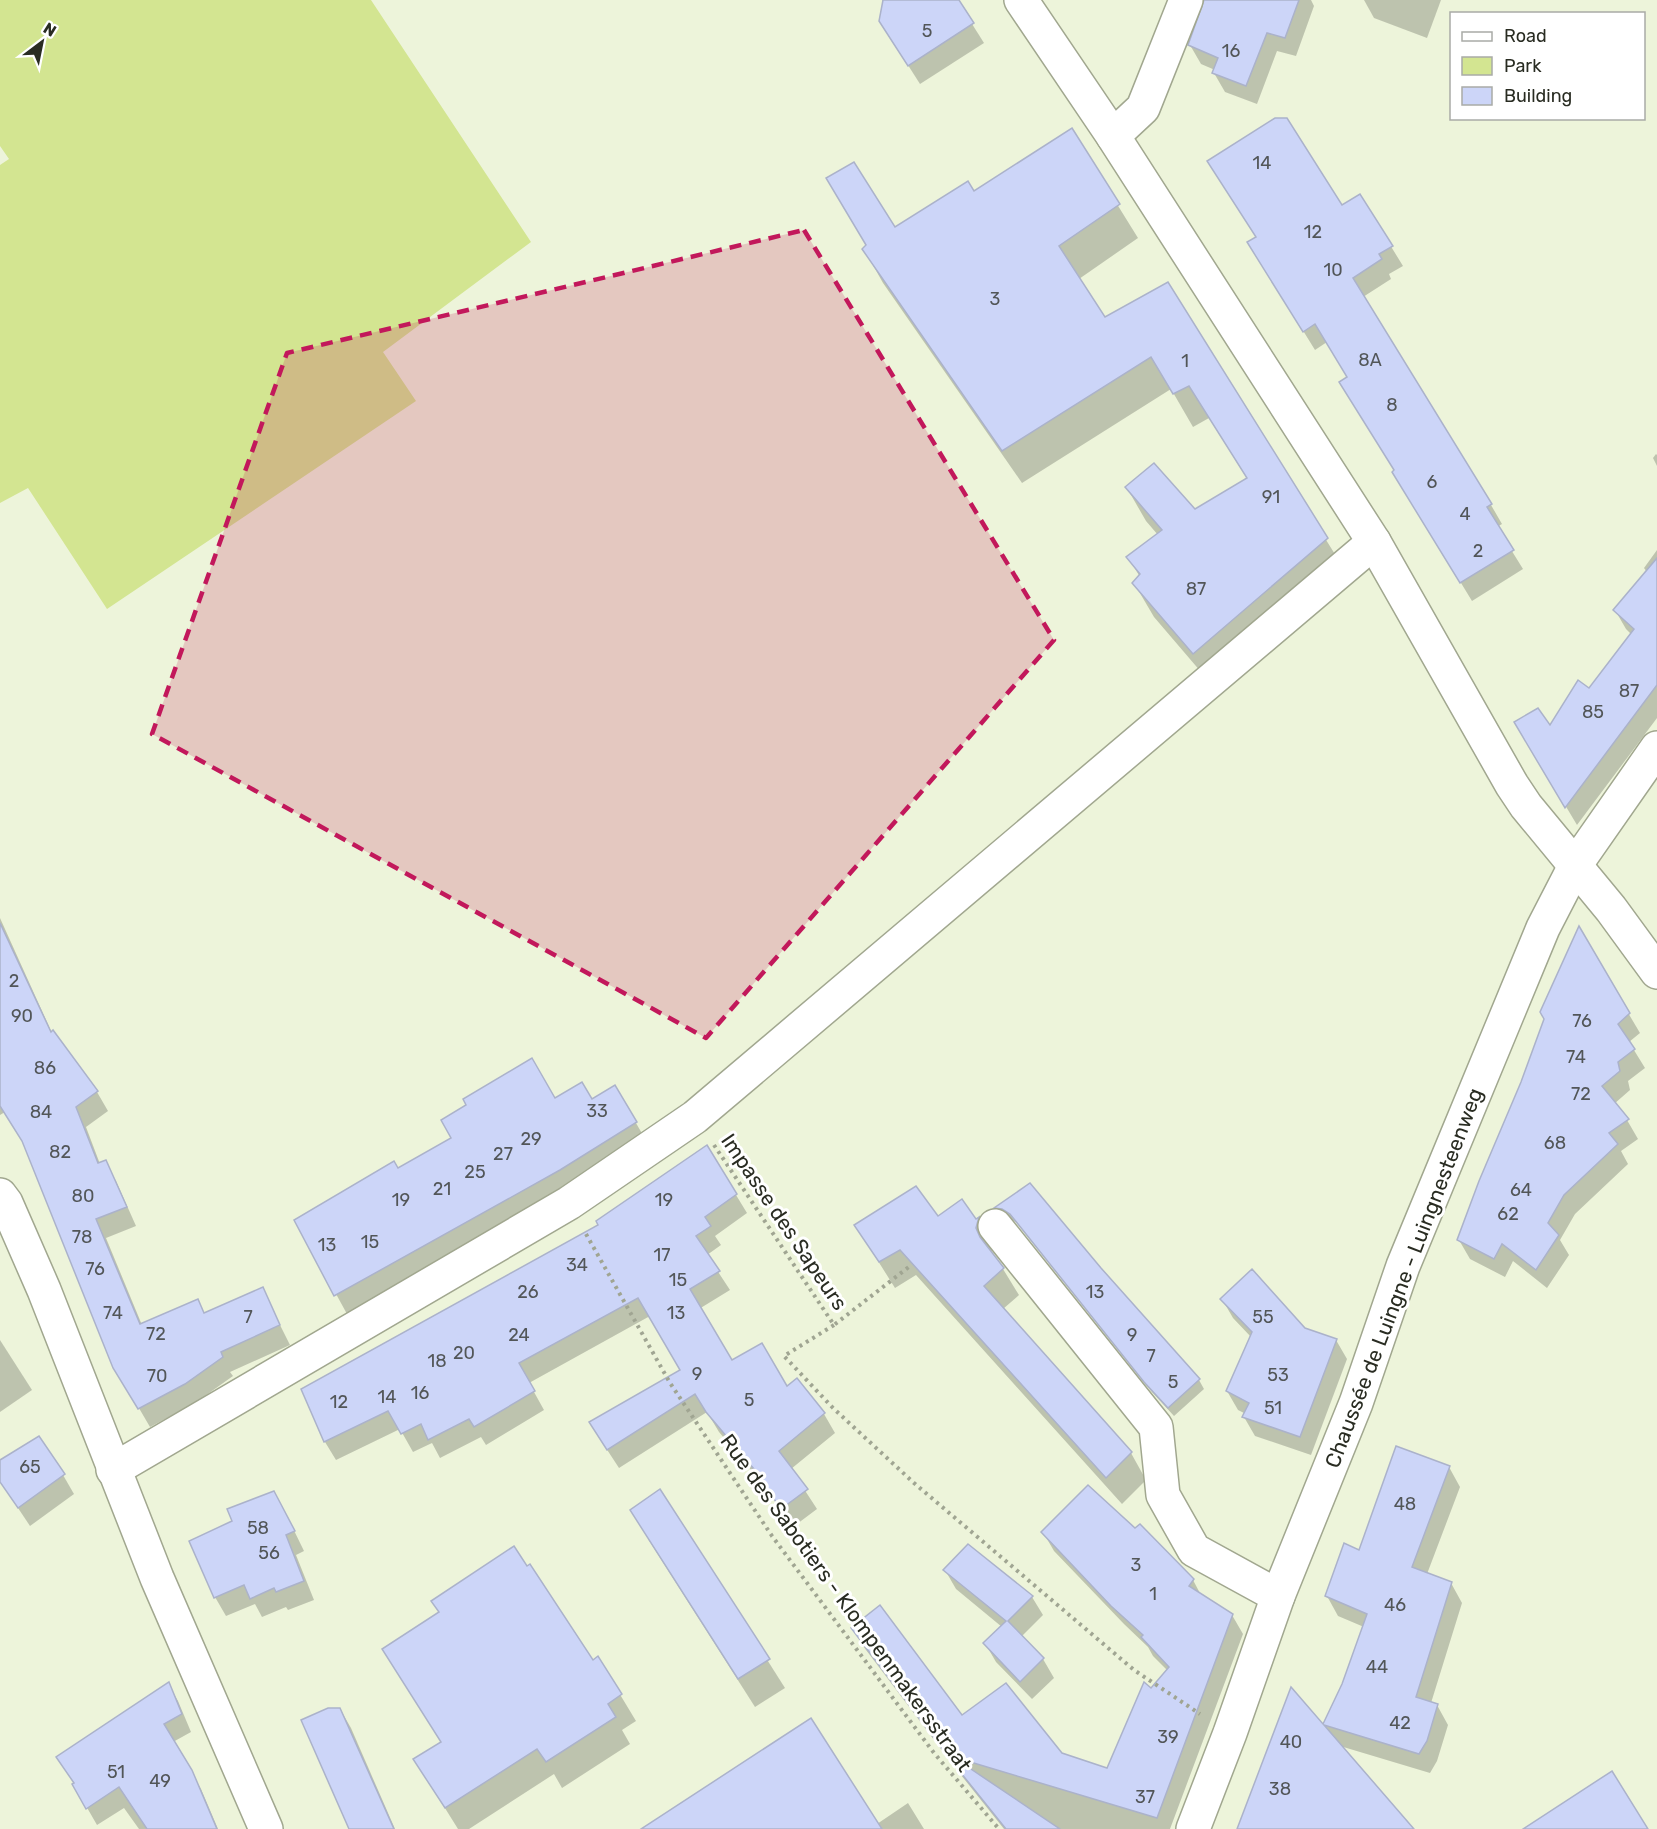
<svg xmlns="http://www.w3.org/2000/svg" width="1657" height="1829" viewBox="0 0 1657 1829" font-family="Rubik,sans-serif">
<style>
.green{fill:#d3e591}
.shadow{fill:#0003}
.building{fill:#ccd5f8;stroke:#abb2ca;stroke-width:1.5}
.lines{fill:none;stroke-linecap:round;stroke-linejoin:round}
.minor-casing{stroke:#a1a78f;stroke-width:36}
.tertiary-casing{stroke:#a1a78f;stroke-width:36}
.path{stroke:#a0a592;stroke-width:4;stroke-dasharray:3 4.5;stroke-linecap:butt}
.minor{stroke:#fff;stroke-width:33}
.tertiary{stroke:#fff;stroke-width:33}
.marked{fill:#c2185b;fill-opacity:0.2;stroke:#c2185b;stroke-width:4.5;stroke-dasharray:12 8;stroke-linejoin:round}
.labels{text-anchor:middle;stroke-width:6;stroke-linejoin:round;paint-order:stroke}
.number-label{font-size:18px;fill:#525658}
.street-label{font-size:21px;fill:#292c22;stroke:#fff}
</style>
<rect width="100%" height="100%" fill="#edf4da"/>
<polygon class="green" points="0,0 371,0 531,242 383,352 416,401 107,609 28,488 0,503 0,165 9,159 0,146"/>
<g class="shadow">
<polygon points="882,0 957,0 984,43 920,84 892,40"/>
<polygon points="1206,0 1311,0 1314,6 1296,56 1277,51 1257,104 1225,92 1214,73 1215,70 1201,64 1190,45"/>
<polygon points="1364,0 1441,0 1427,38 1374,18"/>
<polygon points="1071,130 1138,238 1079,279 1105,319 1167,284 1346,572 1213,686 1154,617 1134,583 1140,577 1128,557 1158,535 1146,521 1127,488 1195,511 1248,480 1209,418 1193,427 1171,389 1022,483 883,283 864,249 894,229 974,193"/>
<polygon points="1360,196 1403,266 1389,274 1391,279 1363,297 1491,505 1502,524 1497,527 1523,569 1472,601 1405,491 1349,378 1327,342 1315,350 1260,261"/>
<polygon points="1656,454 1657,455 1657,466 1653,458"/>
<polygon points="1657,550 1657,718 1577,825 1516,723 1551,728 1589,691 1632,635 1626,629 1615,610 1647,572 1644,568"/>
<polygon points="0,918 52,1033 97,1092 108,1111 86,1127 100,1164 105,1162 116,1181 136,1226 106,1238 142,1325 198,1301 205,1314 262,1289 290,1345 230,1372 233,1376 195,1403 150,1427 115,1367 25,1144 5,1112 0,1115"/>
<polygon points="1579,930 1640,1033 1629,1042 1645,1068 1628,1081 1630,1090 1614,1104 1627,1120 1638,1139 1621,1151 1628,1164 1575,1214 1560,1240 1569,1255 1547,1288 1513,1261 1505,1277 1470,1259 1459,1240 1523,1083"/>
<polygon points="615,1087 647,1142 347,1314 296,1221 398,1170 454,1139 468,1106 555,1100 592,1101"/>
<polygon points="1030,1185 1099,1269 1199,1380 1204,1389 1174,1416 1151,1391 1017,1223 1009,1218 1000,1216 996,1208"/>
<polygon points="736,1195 747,1213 715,1236 721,1245 707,1255 730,1290 699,1309 731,1362 787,1389 797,1380 824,1414 835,1433 791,1469 817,1509 793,1527 767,1489 719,1432 707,1412 619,1468 602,1442 681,1371 650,1316 529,1383 544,1410 486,1445 481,1437 440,1458 432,1443 413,1452 400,1429 336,1460 325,1442 303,1389"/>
<polygon points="938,1218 978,1220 993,1246 991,1254 1003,1269 1019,1295 1003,1309 1131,1453 1146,1480 1122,1504 916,1275 895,1288 856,1226"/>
<polygon points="1222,1299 1336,1340 1347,1359 1311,1455 1255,1436 1244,1417 1246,1414 1238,1410 1227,1391 1251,1337 1233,1318"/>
<polygon points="0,1340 32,1390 0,1412"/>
<polygon points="0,1462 63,1475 74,1494 30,1526 0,1481"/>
<polygon points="1449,1467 1460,1487 1427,1574 1451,1583 1462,1603 1431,1703 1437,1705 1448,1725 1437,1761 1430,1773 1340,1746 1409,1829 1239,1829 1323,1726 1344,1684 1364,1627 1338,1616 1327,1596 1360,1552"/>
<polygon points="660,1491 785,1688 755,1707 648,1539"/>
<polygon points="285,1512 304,1551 296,1555 314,1600 288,1610 286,1607 262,1617 255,1604 226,1616 215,1597"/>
<polygon points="1043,1532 1193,1580 1202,1597 1232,1615 1243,1634 1170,1829 1004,1829 953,1765 863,1646 853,1628 962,1718 1108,1770 1151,1690 1168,1671 1153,1656 1148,1647 1124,1624 1054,1551"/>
<polygon points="945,1570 1032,1597 1043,1615 1021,1637 1043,1659 1054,1678 1032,1699 996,1662 985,1643 1002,1627 956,1589"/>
<polygon points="598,1658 636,1721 622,1730 630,1744 562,1788 554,1774 469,1829 458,1829 415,1760"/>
<polygon points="168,1684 178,1701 191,1732 173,1742 201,1789 218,1829 139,1829 124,1808 97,1825 74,1785"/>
<polygon points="340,1709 351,1728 395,1829 351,1829"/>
<polygon points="908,1803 924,1829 644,1829 877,1824"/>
</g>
<g class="building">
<polygon points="883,0 959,0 974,23 908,66 879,21"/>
<polygon points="1204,0 1299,0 1285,38 1267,33 1246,86 1212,73 1218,58 1188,45"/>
<polygon points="1275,118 1287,118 1342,205 1360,194 1393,246 1379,254 1382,259 1353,278 1492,504 1487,507 1514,550 1460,583 1392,472 1394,470 1339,382 1347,377 1315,324 1303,332 1247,242 1256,237 1207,161"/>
<polygon points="1072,128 1120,204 1059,246 1105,317 1168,282 1328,538 1193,654 1132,583 1140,574 1126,557 1162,530 1125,487 1154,463 1195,509 1247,478 1189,386 1173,394 1151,357 1002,451 862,249 866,245 826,178 854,162 895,227 968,181 974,191"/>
<polygon points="1657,558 1657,685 1565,808 1514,722 1538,708 1550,725 1578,680 1589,688 1634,629 1613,610"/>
<polygon points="0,923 51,1032 53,1030 98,1091 76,1107 98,1163 106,1160 127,1207 96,1219 140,1324 198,1299 204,1313 263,1287 280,1325 221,1352 223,1357 185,1384 138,1409 113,1368 22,1141 0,1106"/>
<polygon points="1579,926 1630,1013 1618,1024 1635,1049 1618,1062 1620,1071 1602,1086 1629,1119 1609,1133 1618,1144 1564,1195 1548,1223 1559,1235 1536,1270 1502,1244 1494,1259 1457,1240 1479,1181 1521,1082 1544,1019 1540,1012"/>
<polygon points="532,1058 555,1098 582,1082 592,1099 615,1085 637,1122 560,1170 334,1296 294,1220 394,1161 398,1168 451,1138 441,1120 466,1105 463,1099"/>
<polygon points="707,1145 737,1194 705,1217 711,1226 696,1236 720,1271 690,1289 732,1360 762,1343 787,1386 797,1378 825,1413 779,1451 808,1489 781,1509 762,1482 764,1481 706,1412 695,1394 607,1450 589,1422 680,1370 638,1298 519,1363 535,1391 474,1427 469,1419 428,1440 421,1424 401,1434 388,1411 324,1442 301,1389 598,1225 596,1221"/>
<polygon points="1030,1183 1101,1268 1200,1379 1168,1408 1144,1382 1010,1214 1002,1209 994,1208"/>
<polygon points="916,1186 938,1216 962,1199 976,1219 979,1217 976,1228 980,1237 1004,1268 984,1286 1132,1452 1106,1478 900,1250 879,1262 854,1225"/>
<polygon points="1252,1269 1305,1328 1337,1339 1300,1437 1242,1417 1249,1403 1226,1391 1252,1332 1220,1299"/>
<polygon points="39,1436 65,1474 18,1508 0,1482 0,1460"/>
<polygon points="1396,1446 1450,1466 1412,1567 1452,1582 1416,1697 1438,1704 1427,1741 1419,1754 1324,1725 1414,1829 1237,1829 1291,1687 1323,1724 1342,1684 1367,1614 1325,1596 1344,1543 1359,1550"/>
<polygon points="1088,1485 1135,1528 1140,1524 1194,1579 1189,1586 1233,1614 1157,1818 947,1755 851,1628 880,1605 962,1715 1006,1683 1062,1753 1107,1768 1144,1682 1151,1688 1169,1667 1141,1637 1143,1635 1111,1606 1041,1532"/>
<polygon points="660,1489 770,1659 738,1679 630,1510"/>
<polygon points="274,1491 295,1531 286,1535 304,1581 276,1592 274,1588 250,1599 244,1585 214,1598 189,1541 232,1521 227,1509"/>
<polygon points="968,1544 1033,1596 1008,1621 1044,1658 1020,1682 983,1643 1006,1621 943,1570"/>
<polygon points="514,1546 527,1566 530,1564 593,1660 598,1656 622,1694 608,1704 616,1717 546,1762 537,1749 445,1808 413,1759 441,1742 382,1649 439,1612 431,1601"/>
<polygon points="169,1682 182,1714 164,1724 192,1770 217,1829 147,1829 119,1787 86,1809 72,1784 74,1783 56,1757"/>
<polygon points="328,1708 340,1708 394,1829 349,1829 301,1720"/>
<polygon points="811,1718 882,1829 641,1829"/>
<polygon points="962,1763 1060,1829 1006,1829 957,1768"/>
<polygon points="1612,1771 1648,1829 1523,1829"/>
</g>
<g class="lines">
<defs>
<g id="minor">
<polyline points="1021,0 1113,136 1374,542 1512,785 1526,806 1611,909 1657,972"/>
<polyline points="1113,136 1143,108 1186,0"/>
<polyline points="995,1226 1156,1427 1163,1495 1194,1550 1278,1596"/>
<polyline points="113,1470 569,1203 695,1117 1374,542"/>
</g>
<g id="tertiary">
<polyline points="0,1195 6,1203 44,1290 157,1578 266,1829"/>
<polyline points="1193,1829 1230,1733 1278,1596 1356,1403 1403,1266 1543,928 1576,864 1657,748"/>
</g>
</defs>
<use href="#minor" class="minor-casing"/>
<use href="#tertiary" class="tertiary-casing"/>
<g class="path">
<polyline points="714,1145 834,1325 910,1266"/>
<polyline points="586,1234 670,1383 772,1536 934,1753 999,1829"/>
<polyline points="834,1325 784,1356 833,1408 914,1483 1134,1670 1200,1714"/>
</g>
<use href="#minor" class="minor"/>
<use href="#tertiary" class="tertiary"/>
</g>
<path class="marked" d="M 804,230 L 1054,640 L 706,1038 L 152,734 L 287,353 Z"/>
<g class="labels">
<g class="number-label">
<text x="927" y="37">5</text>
<text x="1231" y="57">16</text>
<text x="1262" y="169">14</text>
<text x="1313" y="238">12</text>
<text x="1333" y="276">10</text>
<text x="995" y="305">3</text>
<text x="1370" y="366">8A</text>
<text x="1185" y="367">1</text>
<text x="1392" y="411">8</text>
<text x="1432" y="488">6</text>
<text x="1271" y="503">91</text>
<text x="1465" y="520">4</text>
<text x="1478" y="557">2</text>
<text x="1196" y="595">87</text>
<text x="1629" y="697">87</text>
<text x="1593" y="718">85</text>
<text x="14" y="987">2</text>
<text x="22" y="1022">90</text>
<text x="1582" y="1027">76</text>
<text x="1576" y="1063">74</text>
<text x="45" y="1074">86</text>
<text x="1581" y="1100">72</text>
<text x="597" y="1117">33</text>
<text x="41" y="1118">84</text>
<text x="531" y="1145">29</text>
<text x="1555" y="1149">68</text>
<text x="60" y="1158">82</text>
<text x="503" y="1160">27</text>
<text x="475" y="1178">25</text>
<text x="442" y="1195">21</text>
<text x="1521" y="1196">64</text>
<text x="83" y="1202">80</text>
<text x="401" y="1206">19</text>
<text x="664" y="1206">19</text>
<text x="1508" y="1220">62</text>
<text x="82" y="1243">78</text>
<text x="370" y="1248">15</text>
<text x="327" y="1251">13</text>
<text x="662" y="1261">17</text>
<text x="577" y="1271">34</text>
<text x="95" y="1275">76</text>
<text x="678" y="1286">15</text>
<text x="528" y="1298">26</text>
<text x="1095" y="1298">13</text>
<text x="113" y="1319">74</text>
<text x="676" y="1319">13</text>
<text x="248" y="1323">7</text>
<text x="1263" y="1323">55</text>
<text x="156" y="1340">72</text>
<text x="519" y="1341">24</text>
<text x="1132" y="1341">9</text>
<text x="464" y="1359">20</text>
<text x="1151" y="1362">7</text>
<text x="437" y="1367">18</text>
<text x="697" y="1380">9</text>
<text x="1278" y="1381">53</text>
<text x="157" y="1382">70</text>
<text x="1173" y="1388">5</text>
<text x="420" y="1399">16</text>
<text x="387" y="1403">14</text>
<text x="749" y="1406">5</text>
<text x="339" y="1408">12</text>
<text x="1273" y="1414">51</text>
<text x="30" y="1473">65</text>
<text x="1405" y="1510">48</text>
<text x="258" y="1534">58</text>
<text x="269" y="1559">56</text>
<text x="1136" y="1571">3</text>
<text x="1153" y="1600">1</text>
<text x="1395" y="1611">46</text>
<text x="1377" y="1673">44</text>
<text x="1400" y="1729">42</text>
<text x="1168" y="1743">39</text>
<text x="1291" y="1748">40</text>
<text x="116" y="1778">51</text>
<text x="160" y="1787">49</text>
<text x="1280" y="1795">38</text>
<text x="1145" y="1803">37</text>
</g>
<g class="street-label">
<text transform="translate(784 1222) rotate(56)" y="7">Impasse des Sapeurs</text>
<text transform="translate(1404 1278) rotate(-69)" y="7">Chaussée de Luingne - Luingnesteenweg</text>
<text transform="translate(846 1603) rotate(54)" y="7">Rue des Sabotiers - Klompenmakersstraat</text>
</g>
</g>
<rect x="1450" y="12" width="195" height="108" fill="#ffffff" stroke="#a9aba7" stroke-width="1.5"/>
<rect x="1462" y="32" width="30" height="9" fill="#ffffff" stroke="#a9aba7" stroke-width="1.5"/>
<text x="1504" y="42" font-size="18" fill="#292c22">Road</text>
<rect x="1462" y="57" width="30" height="18" fill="#d3e591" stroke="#a9aba7" stroke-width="1.5"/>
<text x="1504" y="72" font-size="18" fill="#292c22">Park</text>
<rect x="1462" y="87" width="30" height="18" fill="#ccd5f8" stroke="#a9aba7" stroke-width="1.5"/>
<text x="1504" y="102" font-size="18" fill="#292c22">Building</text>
<g transform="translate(42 42) rotate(32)" stroke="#ffffff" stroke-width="4.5" paint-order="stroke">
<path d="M0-4.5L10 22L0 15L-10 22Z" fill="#292c22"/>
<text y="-9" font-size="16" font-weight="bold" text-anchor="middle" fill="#292c22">N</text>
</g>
</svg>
